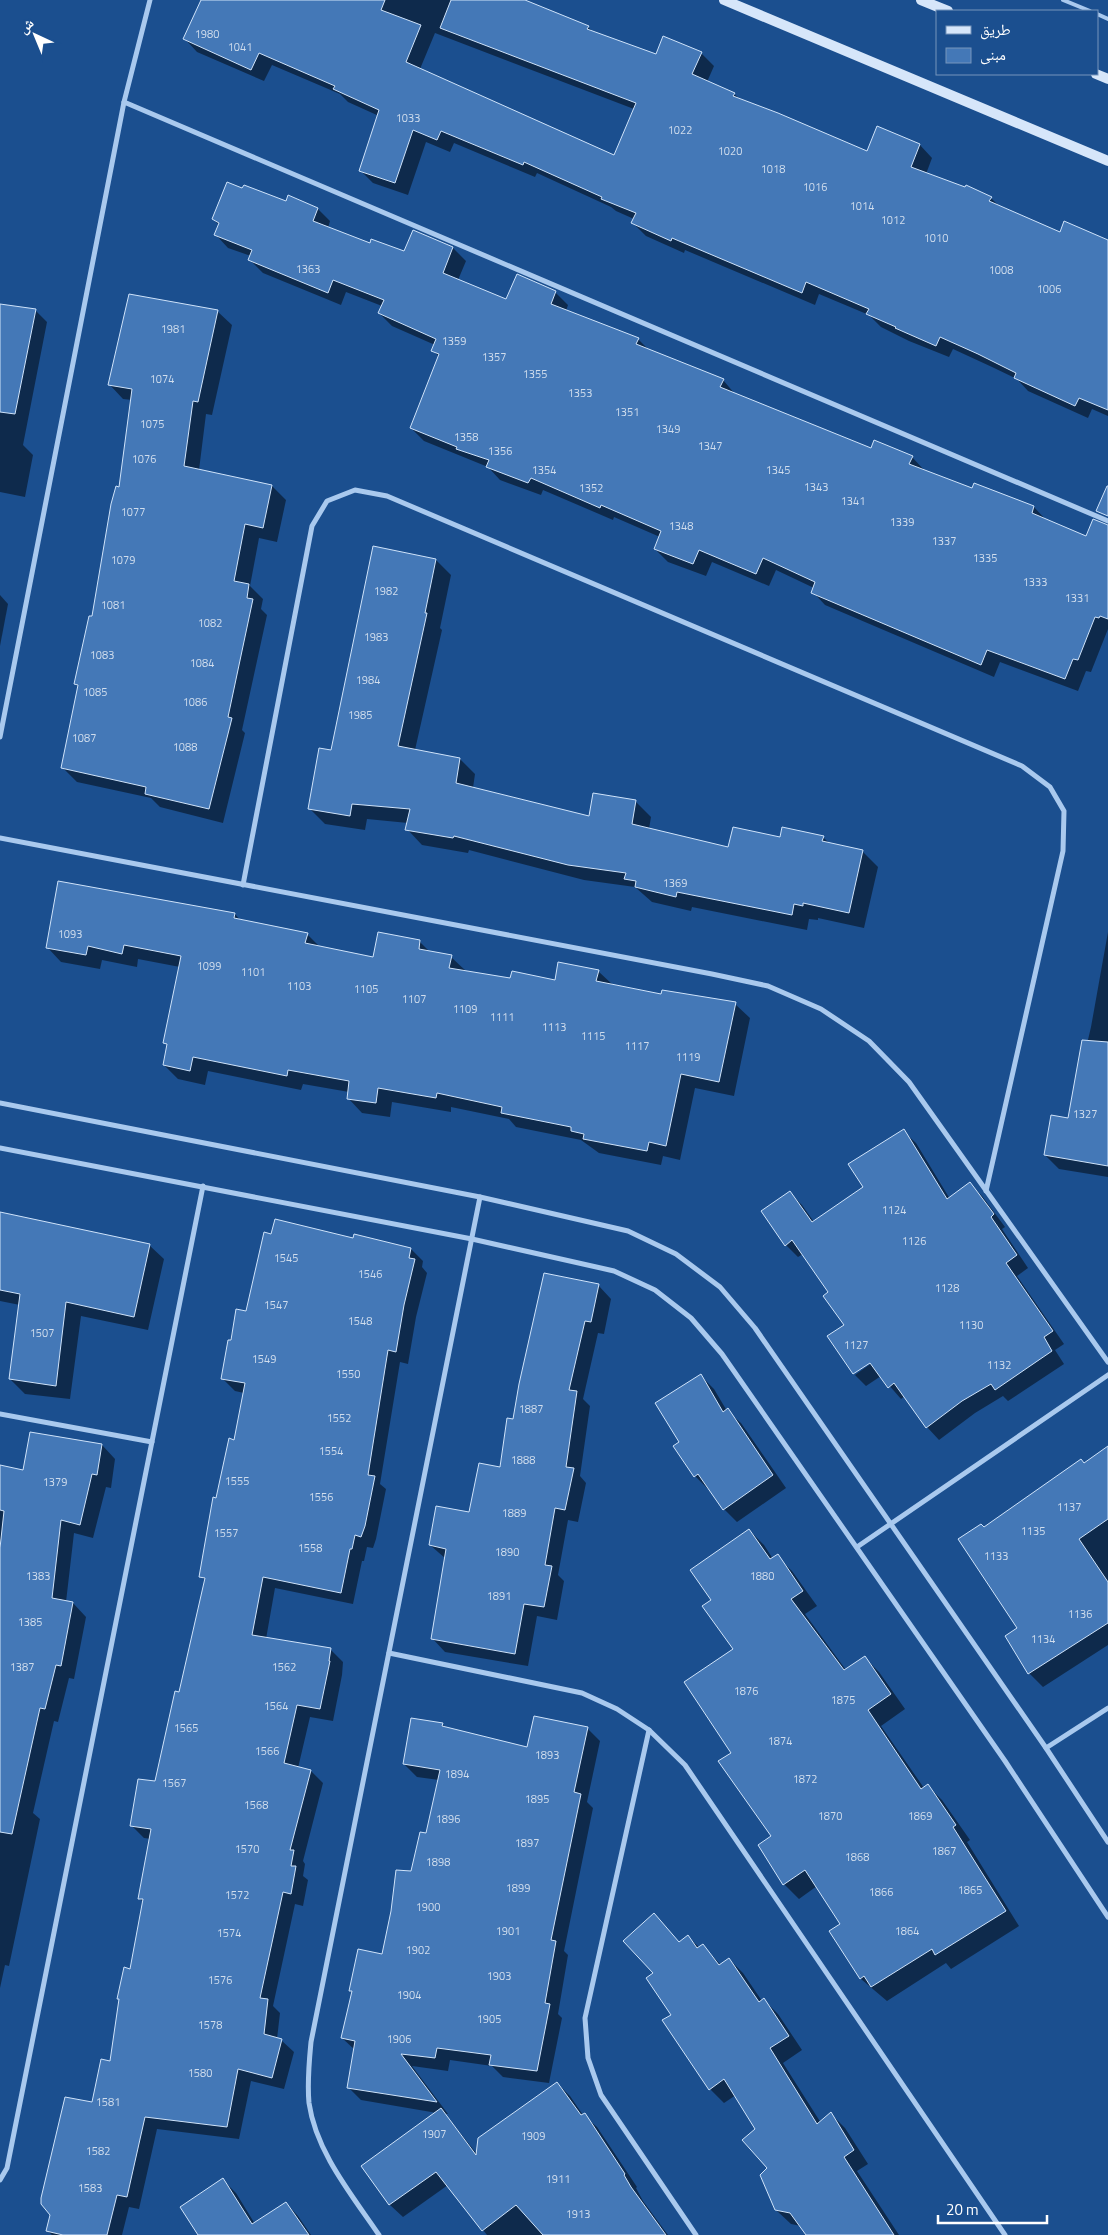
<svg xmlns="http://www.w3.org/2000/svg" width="1108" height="2235" viewBox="0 0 1108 2235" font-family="'Titillium Web','Noto Naskh Arabic',sans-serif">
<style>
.shadow{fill:#0007;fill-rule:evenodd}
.building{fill:#4478b7;stroke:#cfe3fa}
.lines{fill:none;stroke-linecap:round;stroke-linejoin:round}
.lane{stroke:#a9c9ee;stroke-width:4}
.street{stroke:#a9c9ee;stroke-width:5}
.secondary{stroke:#d6e6fa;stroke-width:10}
.labels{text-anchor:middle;stroke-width:5;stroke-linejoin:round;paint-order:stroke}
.number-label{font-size:11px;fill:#d0dded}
</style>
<rect width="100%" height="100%" fill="#1b4f8f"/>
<g class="shadow">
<path d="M 202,0 L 521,0 L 588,27 L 594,33 L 657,56 L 701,53 L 714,66 L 707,82 L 734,94 L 741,100 L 868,153 L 920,145 L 932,158 L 926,174 L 991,198 L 1001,208 L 1060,234 L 1108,241 L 1108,416 L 1092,409 L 1088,418 L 1028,391 L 1017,379 L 992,367 L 953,349 L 949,357 L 909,341 L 881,327 L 869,315 L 819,294 L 815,305 L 685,250 L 684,253 L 646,236 L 633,223 L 634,219 L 616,211 L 611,207 L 537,173 L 535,177 L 454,143 L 450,152 L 426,142 L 408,195 L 373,183 L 360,170 L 379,116 L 348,102 L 340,94 L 272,65 L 264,81 L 197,52 L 185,39 ZM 435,33 L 634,109 L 615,156 L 420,69 Z"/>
<polygon points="287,203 318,209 330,221 328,228 371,245 405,253 414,231 453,248 466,261 458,280 507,301 555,292 568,305 566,311 638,339 650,351 723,380 735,394 872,449 912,457 925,471 973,489 1034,507 1046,520 1087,538 1108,538 1108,629 1091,672 1086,671 1078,691 1000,662 994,677 825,605 813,592 814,588 776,570 769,586 712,562 706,576 668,562 655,549 660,537 614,517 613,520 543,490 541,495 500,480 488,467 424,441 411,428 439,357 433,350 435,345 392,326 379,313 382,306 346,292 341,305 263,273 250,260 251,256 228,248 216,235 220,226 213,219"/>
<polygon points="0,305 35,310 47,322 23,445 33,455 25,497 0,492"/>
<polygon points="217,311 232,325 212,415 206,414 199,470 272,486 286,500 277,542 259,538 250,586 263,599 261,609 267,615 242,730 245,733 223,823 160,807 151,798 77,782 63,768 79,687 75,684 93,618 120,488 132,400 123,399 109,384"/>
<polygon points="436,560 451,575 440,628 442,630 415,750 460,759 475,774 473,788 590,818 635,801 651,817 649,829 729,848 781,838 823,837 830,844 862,851 878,867 864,928 818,918 818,920 809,919 807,930 692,907 691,911 652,902 635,887 584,880 469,850 468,853 422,845 407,829 408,823 367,819 365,830 325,824 309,808 332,751"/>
<polygon points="0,595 8,604 0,646"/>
<polygon points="235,914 241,921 307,934 320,947 374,958 379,934 420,942 431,953 451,957 466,971 511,980 556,981 598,971 613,985 662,995 735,1004 750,1018 734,1096 695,1088 680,1160 663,1156 661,1165 599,1153 581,1140 516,1127 509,1119 451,1107 451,1112 392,1102 390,1117 362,1113 348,1098 349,1092 303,1084 301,1090 208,1071 205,1085 178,1079 164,1065 168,1046 164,1042 180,967 138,959 137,967 102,960 100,969 61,962 47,947"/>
<polygon points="1108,932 1108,1177 1059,1169 1045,1155 1069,1120 1091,1027"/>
<polygon points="903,1131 916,1143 950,1199 970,1184 982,1196 1005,1227 1002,1229 1028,1268 1017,1276 1064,1344 1055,1350 1064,1364 1008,1401 1003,1396 975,1413 939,1440 927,1427 905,1396 901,1399 881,1376 866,1386 855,1375 876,1360 875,1358 855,1372 855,1374 829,1336 845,1325 830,1292 803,1254 798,1257 786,1245 790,1193 802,1205 814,1222 864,1188"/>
<polygon points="0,1214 149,1245 164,1259 148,1330 81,1316 70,1399 25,1394 10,1379 20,1305 0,1301"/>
<polygon points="354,1240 411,1249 423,1261 422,1267 427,1273 416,1317 408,1364 400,1362 380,1484 386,1489 376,1539 373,1548 367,1547 364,1561 362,1561 353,1604 275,1588 266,1639 330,1649 343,1662 342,1675 333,1721 310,1717 298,1768 311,1771 323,1783 303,1861 305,1864 303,1876 308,1880 303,1906 295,1904 273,2006 280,2013 277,2039 281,2040 294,2052 284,2089 251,2081 239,2139 157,2129 139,2209 129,2207 122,2235 52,2235 47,2230 93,2103 111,2062 131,1970 143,1902 139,1898 151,1839 144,1838 131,1825 156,1783 180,1693 206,1581 201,1576 217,1499 235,1441 244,1393 235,1391 222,1378 237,1310 247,1312"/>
<polygon points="598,1285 611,1299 604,1334 598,1333 583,1399 590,1406 580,1476 586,1483 578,1522 568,1520 558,1575 564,1581 557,1620 537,1616 528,1666 445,1652 432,1638 446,1559 430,1545 470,1513 501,1469 514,1421"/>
<polygon points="701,1376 714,1389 727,1411 741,1423 786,1488 737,1522 724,1509 710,1488 708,1489 695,1476 681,1443"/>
<polygon points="102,1445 115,1459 111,1488 106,1487 93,1538 74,1533 66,1602 73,1603 86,1617 74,1679 69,1678 58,1722 54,1721 33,1813 40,1819 9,1966 5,1965 0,1988 0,1467 24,1472"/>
<polygon points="1108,1448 1108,1645 1043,1687 1029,1673 1019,1628 984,1528"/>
<polygon points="749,1530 764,1545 773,1559 777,1556 792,1571 817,1606 805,1614 846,1670 864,1657 879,1672 905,1709 881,1726 924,1788 928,1786 942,1800 970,1840 967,1842 1019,1926 951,1969 946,1963 887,2001 861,1979 831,1931 842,1924 817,1886 799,1899 784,1884 773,1837 733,1753 734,1649 712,1601"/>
<polygon points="442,1724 447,1728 528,1749 587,1728 600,1741 587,1802 593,1808 564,1951 568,1955 558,2014 562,2018 549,2083 503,2077 492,2066 450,2060 448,2071 412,2066 448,2114 445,2114 477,2154 557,2083 570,2096 583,2115 597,2127 637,2187 636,2188 643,2201 668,2235 487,2235 448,2185 403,2217 390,2205 363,2166 437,2113 361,2100 348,2087 355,2050 342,2038 353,1993 350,1990 382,1956 411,1873 427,1835 439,1780 417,1777 404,1764"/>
<polygon points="688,1937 700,1948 703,1946 721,1965 729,1959 743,1973 762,2001 764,2000 778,2014 802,2050 783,2063 821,2123 831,2114 845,2128 868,2164 857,2171 899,2235 807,2235 801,2226 791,2224 776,2210 769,2168 756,2129 736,2095 724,2103 710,2089 655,1973 680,1943"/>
<polygon points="223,2180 236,2193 255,2224 286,2203 298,2216 311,2235 199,2235"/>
</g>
<g class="building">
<polygon points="201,0 385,0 381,10 421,25 406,62 614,155 636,103 440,28 451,0 525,0 589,26 587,29 656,54 663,36 702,52 692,74 735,93 733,96 778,113 867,151 877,126 920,144 911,167 965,187 966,185 992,197 989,201 1060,232 1064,221 1108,240 1108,410 1079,398 1075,406 1014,378 1016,373 978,354 940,337 936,346 895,328 896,327 866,314 869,309 806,282 802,293 672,238 671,241 631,223 636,213 601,199 602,197 524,162 523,165 441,131 437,140 413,130 395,183 359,171 379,110 333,89 335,86 259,53 251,70 183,39"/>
<polygon points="227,182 242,188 244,185 286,201 288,195 318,208 313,221 370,243 371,239 404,251 413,230 453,247 443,273 506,299 517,274 556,291 551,304 639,338 636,344 724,379 720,387 871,448 874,440 913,456 909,464 972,488 974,483 1034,506 1032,513 1086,536 1093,519 1108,525 1108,619 1100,616 1099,618 1095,617 1078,660 1073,659 1065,679 987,650 981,665 811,593 815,582 763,558 756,574 699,550 693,564 654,549 661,531 601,505 600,508 531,478 528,483 486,467 489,460 456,449 457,447 410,428 439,354 431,351 436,339 378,313 384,300 333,280 328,293 248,260 252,250 214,235 219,223 212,219"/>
<polygon points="129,294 218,310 198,402 193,401 184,466 272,485 263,528 245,524 234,581 249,584 247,598 253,599 228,717 232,718 209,809 145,794 146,787 61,768 78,685 74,684 89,616 92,616 111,504 116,486 119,487 132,389 108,385"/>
<polygon points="0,304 36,309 15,414 0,412"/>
<polygon points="1107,486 1108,486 1108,516 1096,511"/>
<polygon points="373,546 436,559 425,613 427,613 398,746 460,758 456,783 589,816 593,793 636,800 632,824 728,847 733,827 780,837 782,827 824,836 822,841 863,850 849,913 803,903 803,906 794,904 792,915 677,892 676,897 635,887 636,881 624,879 626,873 568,865 454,836 453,838 405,830 410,809 352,804 350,816 308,809 319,748 331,750"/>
<polygon points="58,881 235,913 234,918 308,933 305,943 373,957 378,932 420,940 419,949 452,955 449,968 510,978 512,971 555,980 558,962 599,970 596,981 661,994 662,990 736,1002 719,1082 681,1074 666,1146 649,1142 647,1151 583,1139 584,1134 571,1131 571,1127 501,1113 502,1107 437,1093 436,1098 378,1088 376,1103 347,1099 349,1081 288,1070 287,1076 193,1057 190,1071 163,1065 167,1044 163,1043 181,956 124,945 122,954 88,946 86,955 46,948"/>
<polygon points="1082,1040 1108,1042 1108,1166 1044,1155 1051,1115 1068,1118"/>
<polygon points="904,1129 947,1199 970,1182 994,1214 991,1217 1017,1255 1006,1263 1053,1331 1044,1337 1052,1351 995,1390 991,1384 962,1401 926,1428 894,1383 888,1388 870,1363 853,1374 827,1336 844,1325 823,1296 828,1292 792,1240 785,1246 761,1211 790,1191 812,1222 863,1187 848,1164"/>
<polygon points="0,1212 150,1244 134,1317 66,1302 56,1386 9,1379 20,1294 0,1290"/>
<polygon points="275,1219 353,1238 354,1234 411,1248 409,1258 415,1259 404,1305 396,1352 388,1350 368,1475 375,1476 365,1526 361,1537 355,1535 352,1549 350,1549 341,1593 263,1577 252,1635 331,1648 329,1661 330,1661 320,1709 297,1705 284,1763 311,1770 290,1850 294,1850 291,1866 296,1866 291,1894 283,1892 260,1998 268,1999 264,2034 282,2039 272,2078 238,2069 227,2127 145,2117 127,2197 117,2195 107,2235 63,2235 46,2231 50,2215 41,2204 41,2198 65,2097 92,2102 101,2059 110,2061 119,1999 117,1999 124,1967 130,1969 143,1899 138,1899 151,1829 130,1826 138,1779 155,1781 175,1691 179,1692 205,1578 199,1577 213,1497 216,1498 229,1438 234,1440 245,1383 221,1379 228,1340 231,1340 236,1309 246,1311 264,1232 271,1234"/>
<polygon points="544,1273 599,1284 591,1322 585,1321 569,1390 577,1391 566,1467 574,1468 565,1510 555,1508 545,1565 552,1566 544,1607 524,1604 515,1654 431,1639 446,1549 429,1545 436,1506 469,1512 479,1463 500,1467 507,1418 513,1419 519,1384"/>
<polygon points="701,1374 723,1412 728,1408 773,1475 723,1510 698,1474 694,1477 673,1446 679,1442 655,1403"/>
<polygon points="30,1432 102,1444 97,1475 92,1474 80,1525 61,1520 52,1598 73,1602 61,1666 56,1665 45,1709 40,1708 12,1834 0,1832 0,1548 4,1511 0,1510 0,1465 23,1470"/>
<polygon points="1108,1446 1108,1519 1079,1539 1108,1582 1108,1623 1028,1674 1005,1636 1017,1628 958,1539 981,1524 984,1527 1081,1459 1084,1463"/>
<polygon points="749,1529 770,1559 778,1554 803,1591 791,1599 844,1670 865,1656 891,1694 868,1710 921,1789 928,1784 956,1825 953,1827 1006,1911 935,1955 932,1949 871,1987 864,1976 860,1979 829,1931 840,1924 805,1870 783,1885 758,1845 771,1836 718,1761 731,1753 684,1682 733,1649 702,1606 711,1600 690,1570"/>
<polygon points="534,1716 588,1727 574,1792 581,1794 551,1940 556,1941 545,2003 550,2004 537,2071 489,2065 491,2055 437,2048 435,2058 401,2054 437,2102 347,2088 355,2041 341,2038 352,1991 349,1991 358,1949 382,1954 391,1911 396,1870 411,1871 420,1832 426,1833 440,1770 403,1764 411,1718 443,1723 442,1726 527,1747"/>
<polygon points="654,1913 679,1942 688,1935 697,1948 703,1944 719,1965 729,1958 759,2002 764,1998 789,2036 770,2048 817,2124 831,2112 854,2150 844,2157 894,2235 806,2235 790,2213 775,2210 760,2175 767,2168 742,2140 755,2129 724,2079 709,2090 662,2020 671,2015 646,1978 653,1973 623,1941"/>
<polygon points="557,2082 581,2115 585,2113 625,2174 624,2175 631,2187 666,2235 543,2235 516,2205 482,2231 436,2172 389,2205 361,2166 441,2108 476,2155 478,2138"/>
<polygon points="223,2178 252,2224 286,2202 309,2235 198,2235 180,2207"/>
</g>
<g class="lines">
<g class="lane">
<polyline points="1063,0 1090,11"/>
<polyline points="1097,14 1108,19"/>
</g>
<g class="street">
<polyline points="124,102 1108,521"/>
<polyline points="0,737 124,102 150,0"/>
<polyline points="0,838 712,974 768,986 821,1009 869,1041 909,1082 1108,1362"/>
<polyline points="243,885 312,526 327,501 355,490 387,496 1022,766 1050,787 1064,811 1063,851 986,1191"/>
<polyline points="0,1103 480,1197 628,1231 676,1254 720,1287 755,1328 1046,1748 1108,1842"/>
<polyline points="0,1148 472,1239 614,1271 655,1290 691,1318 722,1354 1005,1761 1108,1917"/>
<polyline points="0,1414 152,1442"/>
<polyline points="857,1547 1108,1375"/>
<polyline points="389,1653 582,1693 617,1709 649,1730 685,1765 1005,2235"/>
<polyline points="649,1730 585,2018 588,2058 601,2095 696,2235"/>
<polyline points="1046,1748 1108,1708"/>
<polyline points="0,2180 7,2168 203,1186"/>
<path d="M 379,2235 C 352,2195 316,2152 309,2103 C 307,2082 309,2063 311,2042 L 480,1197"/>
</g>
<g class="secondary">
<polyline points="724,0 1108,161"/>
<polyline points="921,0 948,11"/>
<polyline points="1096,74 1108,79"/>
</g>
</g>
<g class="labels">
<g class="number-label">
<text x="207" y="38">1980</text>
<text x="240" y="51">1041</text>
<text x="408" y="122">1033</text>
<text x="680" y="134">1022</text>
<text x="730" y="155">1020</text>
<text x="773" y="173">1018</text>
<text x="815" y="191">1016</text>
<text x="862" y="210">1014</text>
<text x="893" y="224">1012</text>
<text x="936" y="242">1010</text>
<text x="308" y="273">1363</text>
<text x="1001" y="274">1008</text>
<text x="1049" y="293">1006</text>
<text x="173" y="333">1981</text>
<text x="454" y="345">1359</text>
<text x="494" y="361">1357</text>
<text x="535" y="378">1355</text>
<text x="162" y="383">1074</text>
<text x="580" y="397">1353</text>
<text x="627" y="416">1351</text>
<text x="152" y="428">1075</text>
<text x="668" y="433">1349</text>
<text x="466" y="441">1358</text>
<text x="710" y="450">1347</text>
<text x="500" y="455">1356</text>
<text x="144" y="463">1076</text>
<text x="544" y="474">1354</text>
<text x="778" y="474">1345</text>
<text x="816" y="491">1343</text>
<text x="591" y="492">1352</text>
<text x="853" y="505">1341</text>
<text x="133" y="516">1077</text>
<text x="902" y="526">1339</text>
<text x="681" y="530">1348</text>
<text x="944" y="545">1337</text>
<text x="985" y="562">1335</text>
<text x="123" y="564">1079</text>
<text x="1035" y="586">1333</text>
<text x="386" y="595">1982</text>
<text x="1077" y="602">1331</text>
<text x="113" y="609">1081</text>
<text x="210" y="627">1082</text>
<text x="376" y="641">1983</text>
<text x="102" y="659">1083</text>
<text x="202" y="667">1084</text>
<text x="368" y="684">1984</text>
<text x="95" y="696">1085</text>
<text x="195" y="706">1086</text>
<text x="360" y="719">1985</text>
<text x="84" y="742">1087</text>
<text x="185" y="751">1088</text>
<text x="675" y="887">1369</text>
<text x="70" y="938">1093</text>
<text x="209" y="970">1099</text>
<text x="253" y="976">1101</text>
<text x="299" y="990">1103</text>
<text x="366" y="993">1105</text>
<text x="414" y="1003">1107</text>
<text x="465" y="1013">1109</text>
<text x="502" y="1021">1111</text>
<text x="554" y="1031">1113</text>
<text x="593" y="1040">1115</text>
<text x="637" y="1050">1117</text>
<text x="688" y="1061">1119</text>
<text x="1085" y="1118">1327</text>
<text x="894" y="1214">1124</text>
<text x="914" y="1245">1126</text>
<text x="286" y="1262">1545</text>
<text x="370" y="1278">1546</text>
<text x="947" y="1292">1128</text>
<text x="276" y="1309">1547</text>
<text x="360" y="1325">1548</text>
<text x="971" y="1329">1130</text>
<text x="42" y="1337">1507</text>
<text x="856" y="1349">1127</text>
<text x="264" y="1363">1549</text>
<text x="999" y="1369">1132</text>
<text x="348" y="1378">1550</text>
<text x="531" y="1413">1887</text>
<text x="339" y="1422">1552</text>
<text x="331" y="1455">1554</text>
<text x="523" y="1464">1888</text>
<text x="237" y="1485">1555</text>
<text x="55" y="1486">1379</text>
<text x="321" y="1501">1556</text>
<text x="1069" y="1511">1137</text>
<text x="514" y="1517">1889</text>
<text x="1033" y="1535">1135</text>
<text x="226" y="1537">1557</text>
<text x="310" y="1552">1558</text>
<text x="507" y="1556">1890</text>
<text x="996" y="1560">1133</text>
<text x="38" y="1580">1383</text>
<text x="762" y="1580">1880</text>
<text x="499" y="1600">1891</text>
<text x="1080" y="1618">1136</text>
<text x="30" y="1626">1385</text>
<text x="1043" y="1643">1134</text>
<text x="22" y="1671">1387</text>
<text x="284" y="1671">1562</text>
<text x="746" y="1695">1876</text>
<text x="843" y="1704">1875</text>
<text x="276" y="1710">1564</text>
<text x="186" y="1732">1565</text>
<text x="780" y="1745">1874</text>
<text x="267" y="1755">1566</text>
<text x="547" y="1759">1893</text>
<text x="457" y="1778">1894</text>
<text x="805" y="1783">1872</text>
<text x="174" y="1787">1567</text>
<text x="537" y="1803">1895</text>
<text x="256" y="1809">1568</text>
<text x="830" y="1820">1870</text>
<text x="920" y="1820">1869</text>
<text x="448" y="1823">1896</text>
<text x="527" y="1847">1897</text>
<text x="247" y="1853">1570</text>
<text x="944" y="1855">1867</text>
<text x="857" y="1861">1868</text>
<text x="438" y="1866">1898</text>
<text x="518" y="1892">1899</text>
<text x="970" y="1894">1865</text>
<text x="881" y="1896">1866</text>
<text x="237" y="1899">1572</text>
<text x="428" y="1911">1900</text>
<text x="508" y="1935">1901</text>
<text x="907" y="1935">1864</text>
<text x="229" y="1937">1574</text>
<text x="418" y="1954">1902</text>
<text x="499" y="1980">1903</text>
<text x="220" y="1984">1576</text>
<text x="409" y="1999">1904</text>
<text x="489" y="2023">1905</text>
<text x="210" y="2029">1578</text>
<text x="399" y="2043">1906</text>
<text x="200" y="2077">1580</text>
<text x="108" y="2106">1581</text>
<text x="434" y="2138">1907</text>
<text x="533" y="2140">1909</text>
<text x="98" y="2155">1582</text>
<text x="558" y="2183">1911</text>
<text x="90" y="2192">1583</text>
<text x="578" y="2218">1913</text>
</g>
</g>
<rect x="936" y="10" width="162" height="65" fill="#1b4f8f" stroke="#7695bc"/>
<rect x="946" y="26" width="25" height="8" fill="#d6e6fa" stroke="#7695bc"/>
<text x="980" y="35" font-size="15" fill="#ffffff">طريق</text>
<rect x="946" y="48" width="25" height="15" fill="#4478b7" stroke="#7695bc"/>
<text x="980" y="60" font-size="15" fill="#ffffff">مبنى</text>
<g transform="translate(35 35) rotate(316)" stroke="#1b4f8f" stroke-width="4" paint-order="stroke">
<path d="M0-4L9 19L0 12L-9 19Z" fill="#ffffff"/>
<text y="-8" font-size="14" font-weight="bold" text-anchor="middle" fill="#ffffff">ش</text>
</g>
<path d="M938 2215v8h109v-8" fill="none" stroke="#ffffff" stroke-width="2.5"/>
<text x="946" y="2215" font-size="15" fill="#ffffff" stroke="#1b4f8f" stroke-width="4" paint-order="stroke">20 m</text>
</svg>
